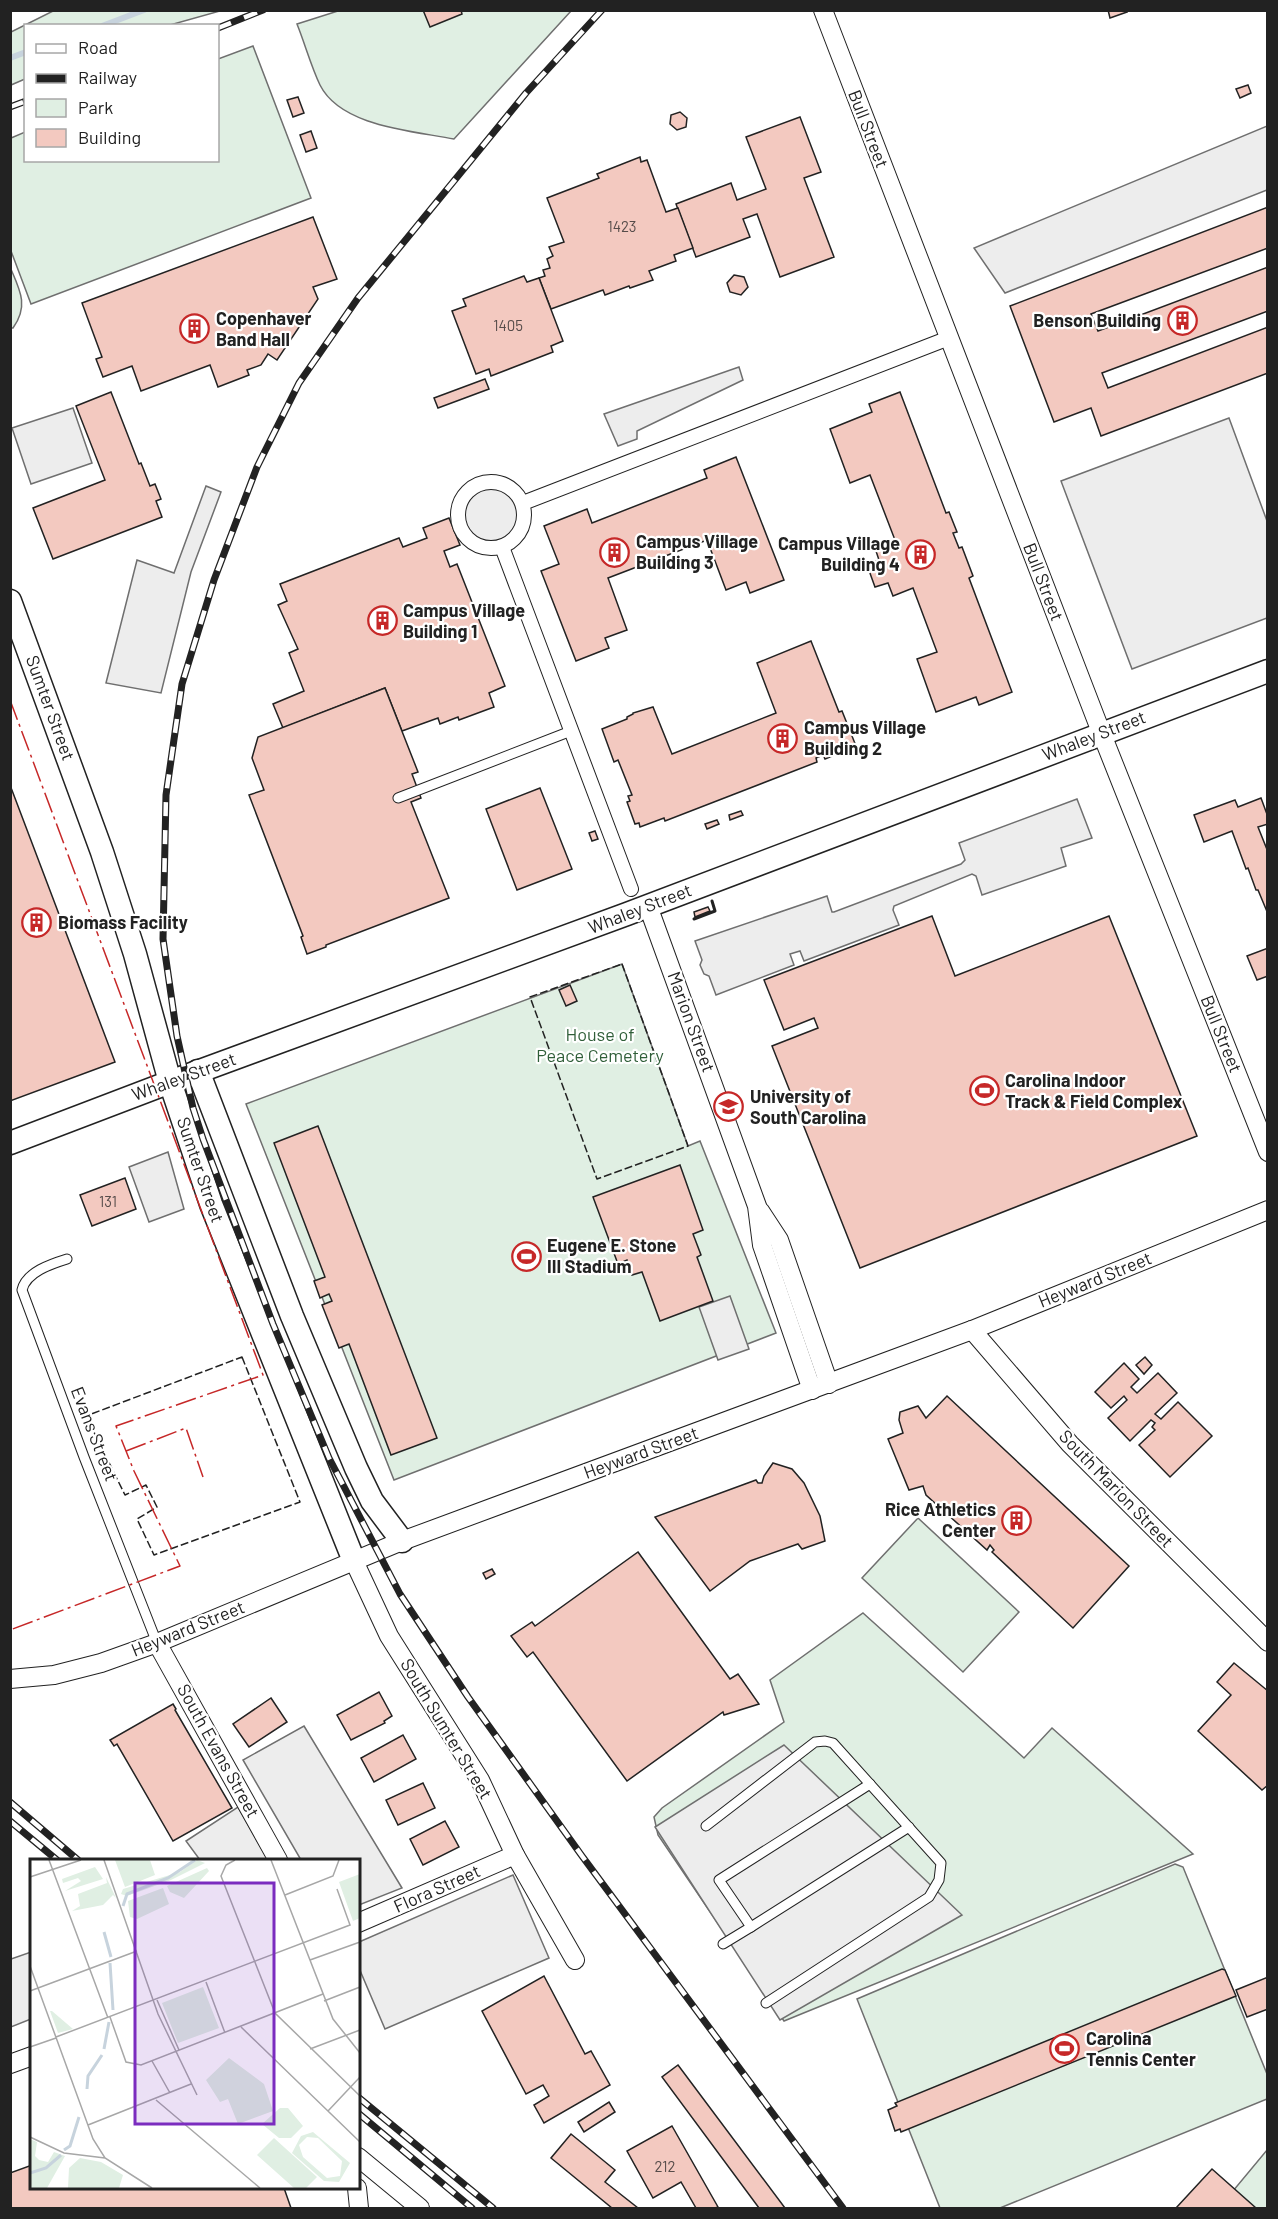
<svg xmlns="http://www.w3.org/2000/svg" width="1278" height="2219" viewBox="0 0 1278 2219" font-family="Barlow,sans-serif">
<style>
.green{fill:#e0efe3;stroke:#6f6f6f;stroke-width:1.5}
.parking{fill:#ededed;stroke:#6f6f6f;stroke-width:1.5}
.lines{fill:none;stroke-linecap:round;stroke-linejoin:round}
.stream{stroke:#c7d3dd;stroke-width:6}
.building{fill:#f3c9c0;stroke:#222;stroke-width:1.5}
.service-casing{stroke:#222;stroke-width:11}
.pedestrian-casing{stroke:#222;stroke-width:16}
.minor-casing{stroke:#222;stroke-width:20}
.tertiary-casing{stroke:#222;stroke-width:25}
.service{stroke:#fff;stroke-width:9}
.pedestrian{stroke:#fff;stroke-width:14}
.minor{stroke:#fff;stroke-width:18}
.tertiary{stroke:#fff;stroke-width:22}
.rail-casing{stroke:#222;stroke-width:7}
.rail{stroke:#fff;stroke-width:4.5;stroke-dasharray:14;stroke-linecap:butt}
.fence{stroke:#222;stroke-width:1.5;stroke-dasharray:8 3;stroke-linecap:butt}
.wall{stroke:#222;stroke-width:3}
.power{stroke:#c62828;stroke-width:1.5;stroke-dasharray:21 4.5 3 4.5;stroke-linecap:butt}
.labels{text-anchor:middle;stroke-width:4.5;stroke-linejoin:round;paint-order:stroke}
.number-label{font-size:15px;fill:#564c4a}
.street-label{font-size:18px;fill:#222;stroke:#fff}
.poi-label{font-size:18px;font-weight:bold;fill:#222;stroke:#fff;text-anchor:start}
.park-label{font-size:18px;fill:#2f5e38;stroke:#fff}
.inset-river{fill:none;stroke:#c7d3dd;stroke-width:3}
.inset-road{fill:none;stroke:#a7a7a7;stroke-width:1.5}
.view{fill:#7b2cbf;fill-opacity:0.15;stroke:#7b2cbf;stroke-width:3}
.inset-edge{fill:none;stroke:#222;stroke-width:3}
</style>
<rect width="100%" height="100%" fill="#fff"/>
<g class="green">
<polygon points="55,10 220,10 220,11 170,25 26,26 25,79 11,85 11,32"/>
<path d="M 341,10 L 571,11 L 454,139 C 414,131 341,127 320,85 C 311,66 305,44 297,24 Z"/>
<polygon points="253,46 311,198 31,304 11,251 11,138 25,132 26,160 218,160 218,59"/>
<path d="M 10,267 C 20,290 29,306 13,328 L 11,328 Z"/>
<polygon points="622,964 688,1146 700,1141 776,1333 394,1480 246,1104"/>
<polygon points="918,1518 1019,1612 963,1672 862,1578"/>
<polygon points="863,1613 1024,1758 1052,1728 1193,1854 784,2021 658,1835 654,1817 662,1808 784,1722 770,1680"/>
<polygon points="1175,1864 1183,1867 1267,2074 1267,2099 1000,2208 940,2208 857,1999"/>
<polygon points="1267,2150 1267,2208 1179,2208 1211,2172 1233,2191"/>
</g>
<g class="parking">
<polygon points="1267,126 1267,190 1005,293 974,248"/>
<polygon points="739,367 743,380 637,431 637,439 618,446 604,414"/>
<polygon points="73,408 92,463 31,484 12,428"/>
<polygon points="1229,418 1267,521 1267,618 1132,669 1061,481"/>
<circle cx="491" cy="515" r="33"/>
<polygon points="206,486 221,492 191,572 161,693 106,683 137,560 174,573"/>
<polygon points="1077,799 1092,838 1061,848 1066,866 982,895 976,876 972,874 894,906 893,910 899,925 804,961 800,951 790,954 794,965 716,995 709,976 704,974 700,965 702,960 695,941 827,896 832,912 834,912 961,864 965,860 959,843"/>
<polygon points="168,1152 184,1209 149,1222 129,1167"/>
<polygon points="730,1296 749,1349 718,1360 699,1307"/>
<polygon points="304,1726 402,1888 359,1905 358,1860 301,1860 243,1760"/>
<polygon points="784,1745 962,1915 780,2020 655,1827"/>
<polygon points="238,1807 268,1860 200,1860 186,1841"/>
<polygon points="513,1875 549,1958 385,2029 359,1968 359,1942"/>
<polygon points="31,1952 31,2019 11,2027 11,1959"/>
</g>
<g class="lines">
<g class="stream">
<polyline points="102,26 144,10"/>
<polyline points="10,58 26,52"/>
</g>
</g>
<g class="building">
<polygon points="423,10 461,10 462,14 430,27"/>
<polygon points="1108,10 1126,10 1127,12 1110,18"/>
<polygon points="1248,85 1251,93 1240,98 1236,89"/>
<polygon points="298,97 304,113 293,117 287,100"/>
<polygon points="680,112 687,118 686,127 677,130 670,124 671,115"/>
<polygon points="800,117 821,172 804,178 834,257 780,277 757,214 743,219 750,237 696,257 676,204 731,183 737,200 766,189 746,137"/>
<polygon points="311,131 317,148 306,152 300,135"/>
<polygon points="640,157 641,162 647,160 666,212 678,208 693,248 674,255 676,261 649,271 653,280 630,288 629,286 605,295 603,290 551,309 539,278 545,276 543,270 550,268 547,259 553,256 549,247 564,242 547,198 599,178 597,174"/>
<polygon points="1268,207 1268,248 1091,314 1098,331 1268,267 1268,311 1102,373 1108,388 1268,327 1268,373 1101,436 1091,408 1054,422 1010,306"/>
<polygon points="313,217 337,279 313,287 318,299 277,360 268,354 261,365 247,370 249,375 218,387 210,365 141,391 132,366 103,377 96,359 102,357 82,303"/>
<polygon points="734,275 744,277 748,287 741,295 730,292 727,283"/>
<polygon points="524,276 527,282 539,278 563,341 551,346 553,352 491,376 489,369 476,374 452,311 466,306 463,299"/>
<polygon points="485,379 489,389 438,408 434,398"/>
<polygon points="111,392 139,464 141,463 150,486 155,484 161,499 156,501 162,517 53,559 33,508 105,480 76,406"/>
<polygon points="900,392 946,513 949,512 957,532 953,533 959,548 962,547 973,576 969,578 1012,692 979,705 976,697 936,712 917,659 937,652 913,588 893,596 888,583 875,587 867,565 879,560 875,548 895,540 870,475 850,483 830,429 872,412 869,404"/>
<polygon points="736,457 784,580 750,593 746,582 726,590 707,540 608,578 627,630 605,638 609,648 576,661 541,571 559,564 544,526 587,509 592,523 707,478 704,470"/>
<polygon points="449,518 460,545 444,551 450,567 457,564 505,686 489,693 494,707 459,720 458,717 440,724 438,718 402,731 385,688 283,728 273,704 304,691 289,653 298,649 278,605 287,601 280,584 399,538 403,547 427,538 423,528"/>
<polygon points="811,641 839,712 842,711 856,746 825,759 823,755 816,758 817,762 665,821 664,818 640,827 639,823 635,824 627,802 630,801 628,796 632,795 618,760 614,762 602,729 627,719 627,717 633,714 633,713 653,707 672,754 776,713 757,663"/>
<polygon points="385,688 418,772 412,774 421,798 411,802 449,898 326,945 326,947 307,954 301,937 303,936 249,795 264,790 252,758 258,737"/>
<polygon points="10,785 115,1062 10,1101"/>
<polygon points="540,788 572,869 517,890 486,809"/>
<polygon points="1261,798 1268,817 1268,824 1258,827 1268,852 1268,914 1258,890 1256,890 1248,868 1246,869 1232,831 1204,842 1194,815 1235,800 1238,807"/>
<polygon points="741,811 743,815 730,820 729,815"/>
<polygon points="717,820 719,824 707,829 705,824"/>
<polygon points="595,831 598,839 592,841 589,833"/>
<polygon points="708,907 710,911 695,917 694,912"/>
<polygon points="932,916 955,976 1109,916 1197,1136 860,1268 772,1046 818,1028 814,1018 784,1030 764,980"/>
<polygon points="1268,948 1268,976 1257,980 1247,956"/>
<polygon points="570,985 577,1001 566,1006 559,990"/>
<polygon points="318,1126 437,1438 391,1455 349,1344 339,1348 322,1305 332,1301 329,1294 320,1298 314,1281 325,1277 274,1143"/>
<polygon points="680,1165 703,1230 693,1234 701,1255 697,1257 713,1301 660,1321 642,1272 632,1275 627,1260 618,1264 593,1197"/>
<polygon points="125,1178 136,1209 92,1226 80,1195"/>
<polygon points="1145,1357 1152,1365 1144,1374 1136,1365"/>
<polygon points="1124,1363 1139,1379 1131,1387 1137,1393 1158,1373 1177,1393 1155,1414 1161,1419 1178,1402 1212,1436 1170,1477 1139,1445 1155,1430 1152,1427 1155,1423 1151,1420 1130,1441 1108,1418 1127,1400 1124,1396 1111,1408 1095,1392"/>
<polygon points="947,1396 1129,1566 1073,1628 992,1552 994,1550 990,1545 987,1550 926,1495 923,1486 909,1490 888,1439 903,1433 899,1420 900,1412 918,1406 926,1418"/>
<polygon points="773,1463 792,1469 804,1483 820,1516 825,1541 802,1549 798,1544 750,1561 710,1591 655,1517 756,1480 758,1483 762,1483 764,1476"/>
<polygon points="638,1552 730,1679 738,1674 759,1704 724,1715 723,1712 627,1781 533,1652 527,1657 511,1636 532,1622 535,1626"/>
<polygon points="492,1569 495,1574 486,1579 483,1573"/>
<polygon points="1234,1663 1268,1691 1268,1785 1262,1790 1198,1731 1231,1695 1217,1682"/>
<polygon points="379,1692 392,1716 384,1721 385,1723 351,1740 337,1715"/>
<polygon points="271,1698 287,1722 249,1747 233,1724"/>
<polygon points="173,1704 176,1709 175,1710 232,1808 173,1841 117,1744 114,1746 110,1740"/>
<polygon points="403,1735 416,1759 374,1782 361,1758"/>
<polygon points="423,1783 435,1808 398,1825 386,1800"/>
<polygon points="445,1821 459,1847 423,1865 410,1839"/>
<polygon points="1222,1969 1225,1970 1236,1996 901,2132 900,2129 895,2131 888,2110 897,2106 895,2103"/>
<polygon points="544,1976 585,2054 591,2051 610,2085 544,2123 534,2105 549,2096 543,2085 526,2094 482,2011"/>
<polygon points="1268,1977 1268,2009 1247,2017 1236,1990"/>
<polygon points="678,2065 785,2208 759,2208 662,2077"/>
<polygon points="609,2102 615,2112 584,2132 578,2122"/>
<polygon points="672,2126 718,2207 715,2208 696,2208 681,2182 653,2198 627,2151"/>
<polygon points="571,2134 615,2170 605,2182 638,2208 612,2208 551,2158"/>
<polygon points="32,2165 32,2188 284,2188 291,2208 10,2208 10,2173"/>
<polygon points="1212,2169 1256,2208 1176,2208"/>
</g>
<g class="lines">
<defs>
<g id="service">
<polyline points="398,798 571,731"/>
<path d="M 67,1259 C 51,1264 26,1272 22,1290 L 84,1457 L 157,1643"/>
<polyline points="870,1784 719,1880 751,1927 909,1827"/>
<polyline points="706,1826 815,1742 825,1741 833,1743 941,1863 939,1880 929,1897 766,2003"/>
<polyline points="723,1944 751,1927"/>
</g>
<g id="pedestrian">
<circle cx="491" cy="515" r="33"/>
<polyline points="523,503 949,338"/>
<polyline points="502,547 631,889"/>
</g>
<g id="minor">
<polyline points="823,10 1101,732 1268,1152"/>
<polyline points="648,906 757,1206 762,1245 812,1390"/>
<polyline points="760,1211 779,1240 829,1384"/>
<polyline points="972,1330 1070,1444 1268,1642"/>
<polyline points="354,1561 389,1636 480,1780 515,1855 575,1960"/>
<polyline points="157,1643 278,1860"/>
<polyline points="10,1679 54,1675 101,1663 157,1643 402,1541 972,1330 1268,1210"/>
<polyline points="358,1923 515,1855"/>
<polyline points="10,2064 32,2056"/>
<polyline points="358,2157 420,2208"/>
<polyline points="357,2188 359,2208"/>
</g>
<g id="tertiary">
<polyline points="10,601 102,852 135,954 170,1082 211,1204 354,1561"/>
<polyline points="198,1071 292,1316 356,1468 372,1501 402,1541"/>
<polyline points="10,1143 170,1082 627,914 1268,671"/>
</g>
</defs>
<use href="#service" class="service-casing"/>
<use href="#pedestrian" class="pedestrian-casing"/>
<use href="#minor" class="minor-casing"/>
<use href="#tertiary" class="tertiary-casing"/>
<use href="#service" class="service"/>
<use href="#pedestrian" class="pedestrian"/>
<use href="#minor" class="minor"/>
<use href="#tertiary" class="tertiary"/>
<defs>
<g id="rail">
<polyline points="602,10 526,93 358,298 299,383 257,467 214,580 182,684 166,795 163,939 177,1036 193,1108 203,1139 273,1324 329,1458 400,1594 468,1697 582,1856 843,2208"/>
<polyline points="218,28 263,10"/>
<polyline points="10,107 26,101"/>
<polyline points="10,1802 78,1860"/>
<polyline points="10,1821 57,1860"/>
<polyline points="358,2097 493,2208"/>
<polyline points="358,2113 472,2208"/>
</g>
</defs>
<use href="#rail" class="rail-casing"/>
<use href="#rail" class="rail"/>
<g class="fence">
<polygon points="622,964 688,1146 597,1179 530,997"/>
<polygon points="242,1357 300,1502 154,1555 137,1519 157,1507 146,1485 125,1495 86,1416"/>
</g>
<polyline class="wall" points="694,919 715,911 712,901"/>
<g class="power">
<polyline points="10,700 263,1375 116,1426 134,1471 180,1566 10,1630"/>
<polyline points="126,1451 186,1428 203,1477"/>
</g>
</g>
<defs>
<symbol id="building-ring" viewBox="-11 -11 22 22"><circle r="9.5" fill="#fff" stroke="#c62828" stroke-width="1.5"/><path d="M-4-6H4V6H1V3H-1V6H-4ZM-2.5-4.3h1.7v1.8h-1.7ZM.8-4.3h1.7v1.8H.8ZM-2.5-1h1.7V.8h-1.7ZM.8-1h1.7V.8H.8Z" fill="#c62828"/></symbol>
<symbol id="stadium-ring" viewBox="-11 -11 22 22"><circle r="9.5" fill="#fff" stroke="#c62828" stroke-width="1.5"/><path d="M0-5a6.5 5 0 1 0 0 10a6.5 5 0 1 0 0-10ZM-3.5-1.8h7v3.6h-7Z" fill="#c62828"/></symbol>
<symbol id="university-ring" viewBox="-11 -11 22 22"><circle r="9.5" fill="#fff" stroke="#c62828" stroke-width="1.5"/><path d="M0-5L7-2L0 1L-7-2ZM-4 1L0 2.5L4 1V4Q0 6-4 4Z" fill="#c62828"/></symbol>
</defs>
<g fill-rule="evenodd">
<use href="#building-ring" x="1166" y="304" width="33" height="33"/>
<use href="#building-ring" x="178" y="312" width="33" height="33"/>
<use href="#building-ring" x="598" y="536" width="33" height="33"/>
<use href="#building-ring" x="904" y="538" width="33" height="33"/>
<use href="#building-ring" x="366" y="604" width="33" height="33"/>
<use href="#building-ring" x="766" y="722" width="33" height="33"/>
<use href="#building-ring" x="20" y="906" width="33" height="33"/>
<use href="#stadium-ring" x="968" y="1074" width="33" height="33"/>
<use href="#university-ring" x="712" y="1090" width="33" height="33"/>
<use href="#stadium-ring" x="510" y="1240" width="33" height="33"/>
<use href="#building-ring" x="1000" y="1504" width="33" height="33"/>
<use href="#stadium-ring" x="1048" y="2032" width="33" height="33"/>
</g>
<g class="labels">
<g class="number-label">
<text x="622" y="232">1423</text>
<text x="508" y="331">1405</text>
<text x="108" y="1207">131</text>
<text x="665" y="2172">212</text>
</g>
<g class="street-label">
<text transform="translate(868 129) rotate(69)" y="6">Bull Street</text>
<text transform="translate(1043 582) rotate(69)" y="6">Bull Street</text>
<text transform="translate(50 708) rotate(70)" y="6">Sumter Street</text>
<text transform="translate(1094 736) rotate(-21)" y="6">Whaley Street</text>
<text transform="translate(640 909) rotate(-21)" y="6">Whaley Street</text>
<text transform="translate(691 1022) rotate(70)" y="6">Marion Street</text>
<text transform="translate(1221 1034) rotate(68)" y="6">Bull Street</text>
<text transform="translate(184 1077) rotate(-20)" y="6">Whaley Street</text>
<text transform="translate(200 1170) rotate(71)" y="6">Sumter Street</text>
<text transform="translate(1095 1280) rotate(-22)" y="6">Heyward Street</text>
<text transform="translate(94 1434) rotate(69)" y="6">Evans Street</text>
<text transform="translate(641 1453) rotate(-20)" y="6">Heyward Street</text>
<text transform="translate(1116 1489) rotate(46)" y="6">South Marion Street</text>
<text transform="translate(188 1629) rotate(-22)" y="6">Heyward Street</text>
<text transform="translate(446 1729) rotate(59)" y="6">South Sumter Street</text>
<text transform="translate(218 1751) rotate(61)" y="6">South Evans Street</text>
<text transform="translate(437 1889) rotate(-24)" y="6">Flora Street</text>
</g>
<g class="poi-label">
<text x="216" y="325">Copenhaver<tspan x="216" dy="21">Band Hall</tspan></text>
<text x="1161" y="327" text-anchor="end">Benson Building</text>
<text x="636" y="548">Campus Village<tspan x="636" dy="21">Building 3</tspan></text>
<text x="900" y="550" text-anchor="end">Campus Village<tspan x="900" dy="21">Building 4</tspan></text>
<text x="403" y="617">Campus Village<tspan x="403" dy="21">Building 1</tspan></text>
<text x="804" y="734">Campus Village<tspan x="804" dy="21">Building 2</tspan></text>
<text x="58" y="929">Biomass Facility</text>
<text x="1005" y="1087">Carolina Indoor<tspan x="1005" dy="21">Track &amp; Field Complex</tspan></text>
<text x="750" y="1103">University of<tspan x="750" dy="21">South Carolina</tspan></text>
<text x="547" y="1252">Eugene E. Stone<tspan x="547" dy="21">III Stadium</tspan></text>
<text x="996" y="1516" text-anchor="end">Rice Athletics<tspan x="996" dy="21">Center</tspan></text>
<text x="1086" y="2045">Carolina<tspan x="1086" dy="21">Tennis Center</tspan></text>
</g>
<g class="park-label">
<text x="600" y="1041">House of<tspan x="600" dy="21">Peace Cemetery</tspan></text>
</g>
</g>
<g transform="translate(30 1859)">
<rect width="330" height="330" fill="#fff"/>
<path d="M 85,1 L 120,1 L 125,16 L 95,28 ZM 167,1 L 175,4 L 141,21 L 97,37 L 91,35 L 93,30 L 150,13 ZM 65,8 L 73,20 L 35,32 L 51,22 L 48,19 L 33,24 L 32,20 ZM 177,9 L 179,12 L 154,39 L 140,33 L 137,27 ZM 330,15 L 330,59 L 323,62 L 309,23 ZM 76,18 L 86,39 L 83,36 L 73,46 L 42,52 L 50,47 L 48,35 L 77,24 ZM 133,29 L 139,45 L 107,60 L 100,58 L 98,42 ZM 173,128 L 189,169 L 148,184 L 132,144 ZM 20,152 L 22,152 L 43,170 L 28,174 ZM 199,199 L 234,225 L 243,252 L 208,265 L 198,240 L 190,243 L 176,221 ZM 250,249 L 258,249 L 273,267 L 261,279 L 249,279 L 232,265 ZM 283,273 L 320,304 L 309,323 L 294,322 L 262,294 L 271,277 ZM 277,278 L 288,279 L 312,302 L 310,317 L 297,319 L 273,298 L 269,286 ZM 244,279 L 287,318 L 276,329 L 264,329 L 227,296 ZM 0,280 L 7,283 L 5,297 L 9,301 L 18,303 L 24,293 L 35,297 L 17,329 L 0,329 ZM 50,299 L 71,303 L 93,316 L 89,329 L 38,329 L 39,309 Z" fill="#e0efe3" fill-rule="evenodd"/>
<path class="inset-river" d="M 93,47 L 97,35 L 138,19 L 165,1M 74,73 L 81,98M 80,104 L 83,151M 74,190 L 79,163M 57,230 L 58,217 L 72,196M 34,291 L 40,287 L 49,258M 0,314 L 16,309 L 31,296"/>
<path class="inset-road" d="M 19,1 L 78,159M 74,1 L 128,155 L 167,236M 205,1 L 196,6 L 191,17 L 245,154 L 330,237M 241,1 L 303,160 L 330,194M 0,18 L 51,1M 255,36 L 303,17 L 309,1M 280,101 L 330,83M 0,107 L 63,280 L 75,299 L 122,329M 176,123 L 195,174M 0,132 L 107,92M 127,141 L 149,191M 294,142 L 330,128M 80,158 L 96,203 L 111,206 L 293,135M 211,168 L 330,283M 26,178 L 320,66 L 307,30M 0,188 L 26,179M 280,190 L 330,171M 122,202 L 140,234M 126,241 L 230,329M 298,252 L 330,218M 58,266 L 161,225M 0,278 L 34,294 L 75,299"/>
<path class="view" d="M 105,24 L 244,24 L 244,265 L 105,265 Z"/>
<rect width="330" height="330" class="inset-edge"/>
</g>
<rect width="1278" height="2219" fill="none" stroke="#222222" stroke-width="24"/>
<rect x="24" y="24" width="195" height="138" fill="#ffffff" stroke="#a7a7a7" stroke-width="1.5"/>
<rect x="36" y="44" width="30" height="9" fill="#ffffff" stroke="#a7a7a7" stroke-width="1.5"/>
<text x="78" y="54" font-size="18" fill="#222222">Road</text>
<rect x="36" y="74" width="30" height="9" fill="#222222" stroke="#a7a7a7" stroke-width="1.5"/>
<text x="78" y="84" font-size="18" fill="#222222">Railway</text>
<rect x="36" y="99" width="30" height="18" fill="#e0efe3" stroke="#a7a7a7" stroke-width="1.5"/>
<text x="78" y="114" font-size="18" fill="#222222">Park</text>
<rect x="36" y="129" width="30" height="18" fill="#f3c9c0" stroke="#a7a7a7" stroke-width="1.5"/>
<text x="78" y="144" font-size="18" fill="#222222">Building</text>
</svg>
